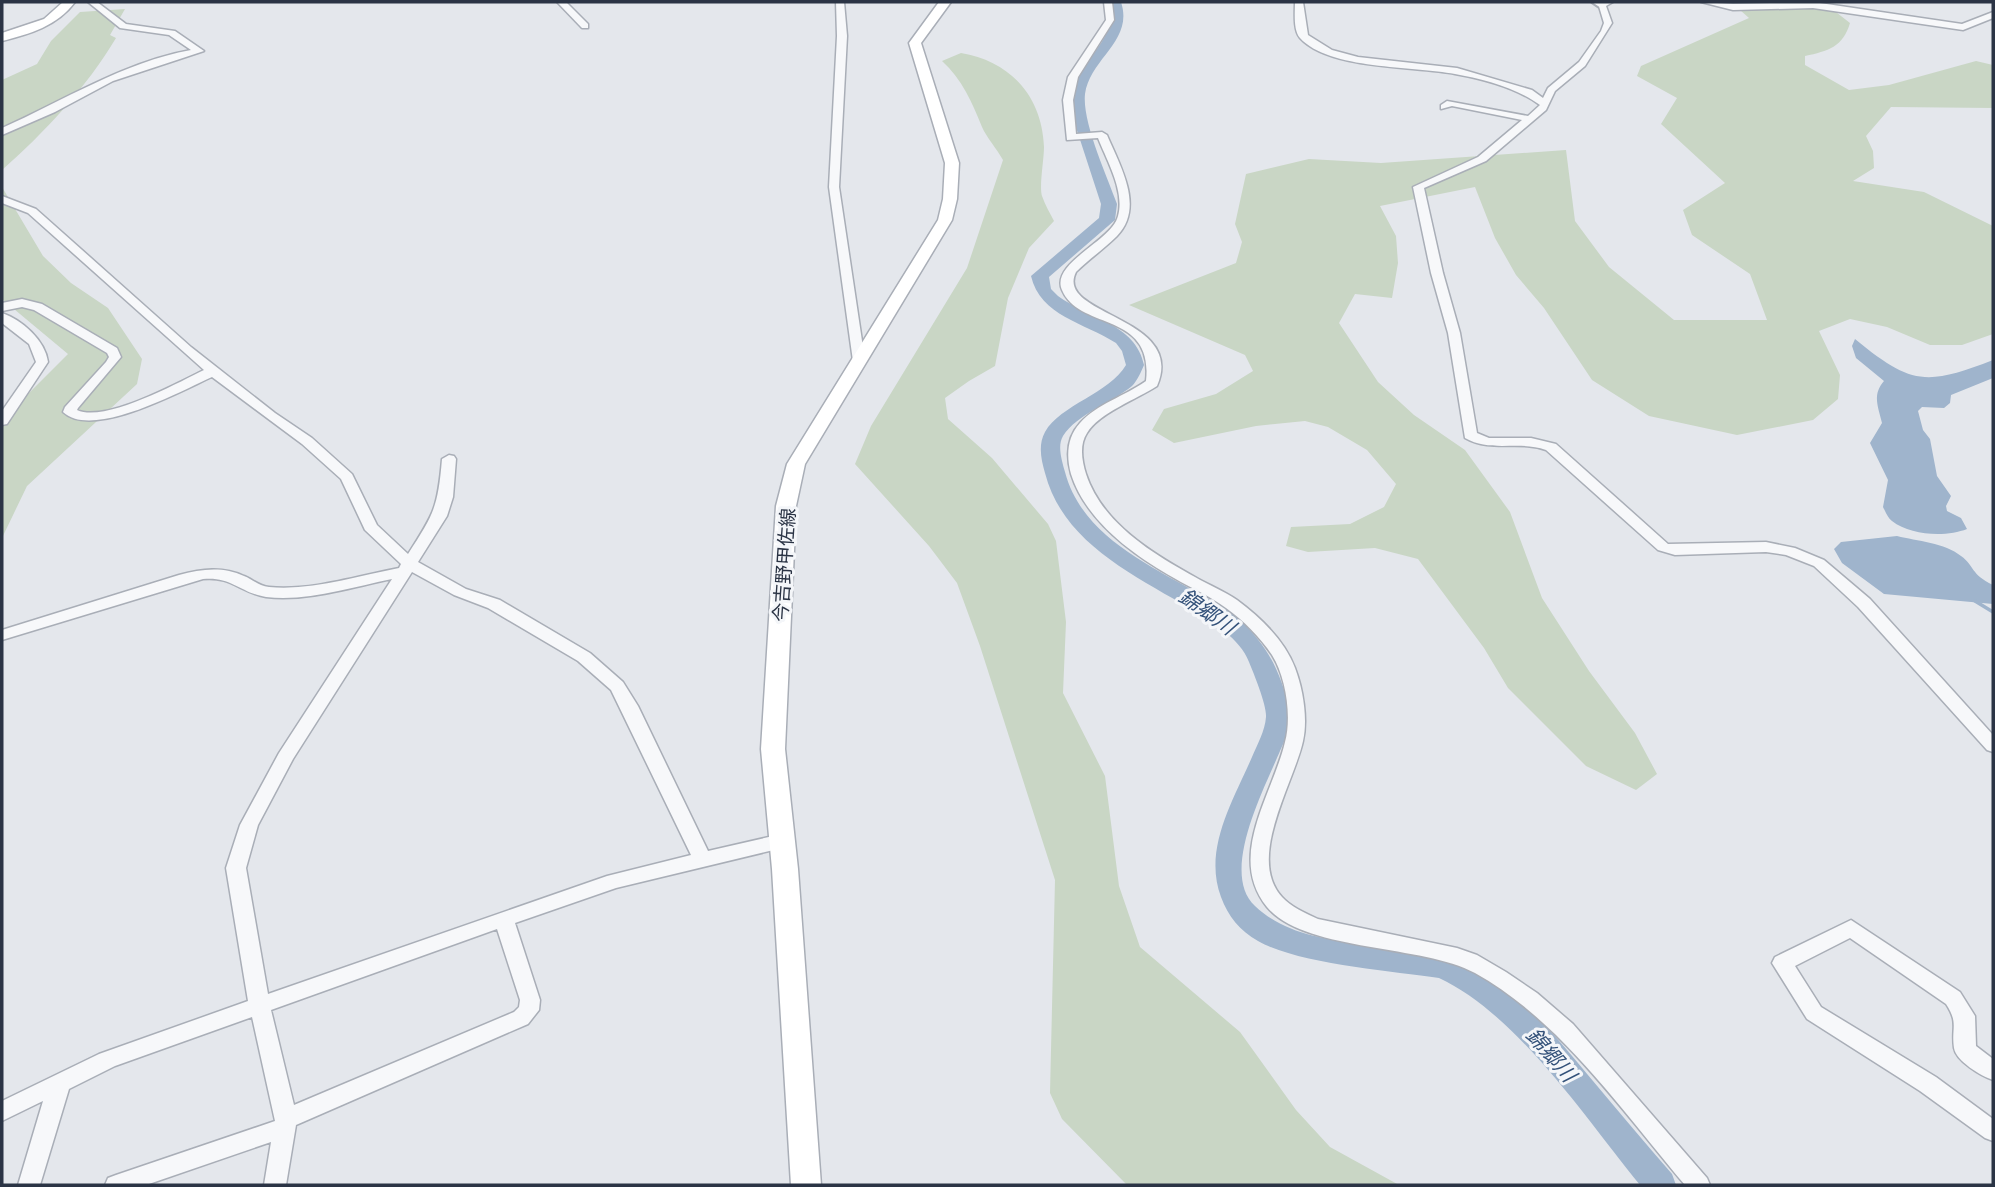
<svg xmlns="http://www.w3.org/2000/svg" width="1995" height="1187" viewBox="0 0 1995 1187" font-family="'DejaVu Sans','Noto Sans JP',sans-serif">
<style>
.green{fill:#c9d6c5}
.water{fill:#9fb4cc}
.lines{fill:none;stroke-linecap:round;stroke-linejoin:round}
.stream{stroke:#9fb4cc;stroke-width:3.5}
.river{fill:#9fb4cc;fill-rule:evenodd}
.minor-casing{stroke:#a9aeb7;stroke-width:3}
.tertiary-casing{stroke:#a9aeb7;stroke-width:4}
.secondary-casing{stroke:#a9aeb7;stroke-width:3}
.minor{fill:#f7f8fa;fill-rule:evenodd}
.tertiary{fill:#f7f8fa;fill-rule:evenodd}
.secondary{fill:#fff;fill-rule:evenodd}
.labels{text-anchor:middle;stroke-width:6;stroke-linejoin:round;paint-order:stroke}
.street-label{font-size:19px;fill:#2b3445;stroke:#f4f6f9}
.water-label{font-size:21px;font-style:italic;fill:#34527a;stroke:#f4f6f9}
</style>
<rect width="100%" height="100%" fill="#e4e7ec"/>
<g class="green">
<path d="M 1731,2 L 1823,2 L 1850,23 C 1843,47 1828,51 1805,56 L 1805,65 L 1849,90 L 1889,85 L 1976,61 L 1993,65 L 1993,108 L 1891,107 L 1866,136 L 1873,151 L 1874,168 L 1853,181 L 1924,192 L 1993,226 L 1993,334 L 1962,345 L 1930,345 L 1887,327 L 1850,319 L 1819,331 L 1840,375 L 1838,399 L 1813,420 L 1737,435 L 1649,416 L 1592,380 L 1544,308 L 1516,275 L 1495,238 L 1475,187 L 1380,206 L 1396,236 L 1398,263 L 1392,298 L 1355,294 L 1339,323 L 1378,382 L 1414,415 L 1465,450 L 1510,512 L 1542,598 L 1589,671 L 1635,733 L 1657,774 L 1636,790 L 1586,766 L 1508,688 L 1484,648 L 1418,559 L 1375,548 L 1308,552 L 1286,546 L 1291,527 L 1350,524 L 1384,507 L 1396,484 L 1367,450 L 1328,427 L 1305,421 L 1256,426 L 1174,443 L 1152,430 L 1164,409 L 1216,394 L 1253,371 L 1245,355 L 1129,305 L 1236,263 L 1242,242 L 1235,224 L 1246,174 L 1309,159 L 1381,163 L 1566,150 L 1575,221 L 1609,267 L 1674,320 L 1767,320 L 1750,274 L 1692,235 L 1683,210 L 1725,183 L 1661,124 L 1677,98 L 1637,76 L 1641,66 L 1749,18 Z"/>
<path d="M 125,9 L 110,35 L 116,38 C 86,88 45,132 2,170 L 2,80 L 37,64 L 51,41 L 80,12 Z"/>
<path d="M 961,53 C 1010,61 1042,96 1044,147 C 1044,160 1039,186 1042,196 C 1045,205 1050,213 1054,221 L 1029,248 L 1008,298 L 995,366 L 969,381 L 945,398 L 948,419 L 992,458 L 1048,524 L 1056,541 L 1066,622 L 1063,693 L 1105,776 L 1119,886 L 1140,947 L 1240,1032 L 1296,1110 L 1330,1147 L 1399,1185 L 1127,1185 L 1062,1119 L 1050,1093 L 1055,880 L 980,646 L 957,583 L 929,546 L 855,464 L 871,426 L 967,268 L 1003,160 C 997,149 987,138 982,127 C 972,102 962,79 942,61 Z"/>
<polygon points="2,187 43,256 71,283 108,308 142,359 137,384 27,486 2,538 2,420 68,354 2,299"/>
</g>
<g class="water">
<path d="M 1855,339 C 1911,385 1926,386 1993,360 L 1993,378 L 1951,395 L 1950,403 L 1944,408 L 1922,407 L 1918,411 L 1923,430 L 1930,439 L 1937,476 L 1951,496 L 1946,506 L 1947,511 L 1961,518 L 1967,529 C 1947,537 1911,536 1892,521 C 1888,518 1885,511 1883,507 L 1888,480 L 1870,443 L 1882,423 C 1878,406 1872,395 1884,381 L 1856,358 L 1852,346 Z"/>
<path d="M 1897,536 C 1917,541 1945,543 1961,556 C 1975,566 1970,574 1993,585 L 1993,604 L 1884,594 L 1842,563 L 1834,549 L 1841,542 Z"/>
</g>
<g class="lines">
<polyline class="stream" points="1975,601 1993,612"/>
<path class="river" d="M 1109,2 L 1121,2 C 1134,41 1090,58 1085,94 C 1082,122 1107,176 1117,204 L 1115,220 L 1049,277 L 1051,289 L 1058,296 C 1088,318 1136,324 1144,365 C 1141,372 1137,381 1132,386 C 1113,402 1077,414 1063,436 C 1057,446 1062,461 1065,472 C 1082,536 1148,564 1201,595 C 1213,602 1227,608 1237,617 C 1268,646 1280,670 1290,711 C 1293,724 1285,740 1280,751 C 1265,787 1219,873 1255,906 C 1307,955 1390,935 1452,958 C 1512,981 1553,1033 1593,1081 C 1619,1112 1645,1143 1672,1174 L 1676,1185 L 1640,1185 C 1585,1118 1518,1015 1439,978 C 1390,971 1298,964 1258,941 C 1240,931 1228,916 1221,897 C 1203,849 1233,801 1252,757 C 1257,745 1265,731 1266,717 C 1267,706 1254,674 1249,662 C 1240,638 1212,622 1191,609 C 1134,575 1063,543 1045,473 C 1041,459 1038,445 1045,432 C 1060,405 1110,393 1126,365 L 1122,351 L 1116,343 C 1085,323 1040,316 1031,276 L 1099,218 L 1101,204 L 1071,112 C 1069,60 1121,45 1109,2 Z"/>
<defs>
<g id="minor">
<path d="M 88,2 L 97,2 L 126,24 L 175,31 L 204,51 L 113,81 L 55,112 L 2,135 L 2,128 C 63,101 124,62 191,50 L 169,35 L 120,28 Z"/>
<polygon points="557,2 566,2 588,24 588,28 582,28"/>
<polygon points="836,2 844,2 847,36 839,187 865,361 859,365 853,361 829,187 837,36"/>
<path d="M 1104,2 L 1112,2 L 1114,20 L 1078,77 L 1073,100 L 1076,134 L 1102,132 L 1107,135 C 1120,166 1145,207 1117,236 C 1104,249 1089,259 1076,272 C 1054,316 1187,316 1157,386 C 1137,399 1099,413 1087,433 C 1079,445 1082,461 1086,474 C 1102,523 1153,554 1195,577 C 1209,585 1224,591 1237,600 C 1260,617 1285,641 1295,668 C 1303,689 1308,719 1303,741 C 1294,783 1246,858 1282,897 C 1291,907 1305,913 1318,919 L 1457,948 L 1477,955 L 1506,972 L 1537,993 L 1573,1024 L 1707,1178 L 1710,1185 L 1685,1185 C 1623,1112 1560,1020 1475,973 C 1421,944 1305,952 1267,907 C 1226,856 1273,794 1285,742 C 1292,717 1286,677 1272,655 C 1260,637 1244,621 1226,608 C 1210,596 1191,588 1174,578 C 1133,555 1086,521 1071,474 C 1066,456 1067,437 1080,423 C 1097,404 1125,396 1146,381 C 1154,311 1079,331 1062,290 C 1050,263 1112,241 1118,216 C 1125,191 1107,161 1098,138 L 1067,140 L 1063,100 L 1068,77 L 1106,20 Z"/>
<path d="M 1295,2 L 1303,2 L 1308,35 L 1332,50 L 1358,57 L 1457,68 L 1532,90 L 1543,98 L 1548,88 L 1579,62 L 1601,31 L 1604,23 L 1598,3 L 1613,2 L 1606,6 L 1612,23 L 1585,66 L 1555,91 L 1546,110 L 1486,161 L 1424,188 L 1443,273 L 1460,333 L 1477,433 L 1489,438 L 1531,438 L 1556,444 L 1668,544 L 1766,542 L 1795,548 L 1824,560 L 1870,599 L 1993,735 L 1993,752 L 1987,750 L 1858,607 L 1814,566 L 1786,555 L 1766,552 L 1675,555 L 1658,550 L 1546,450 C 1519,440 1491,453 1465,438 L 1448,333 L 1431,273 L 1413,187 L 1478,157 L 1522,120 L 1452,106 L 1441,109 L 1441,105 L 1447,101 L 1528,116 L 1540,105 C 1517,88 1483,79 1455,74 C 1414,66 1329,70 1300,38 C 1293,30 1295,12 1295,2 Z"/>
<polygon points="1701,2 1733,4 1813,2 1962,24 1993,12 1993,18 1963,30 1813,8 1733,10"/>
<path d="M 2,196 L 36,209 L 191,347 L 275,413 L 312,438 L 352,474 L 377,525 L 408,554 C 434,514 438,507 442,459 L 449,455 L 454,456 L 456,459 L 453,497 L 447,516 L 418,562 L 466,589 L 500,600 L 590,653 L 623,682 L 638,706 L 708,851 L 782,834 L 789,836 L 791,841 L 789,846 L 782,848 L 616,888 L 515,923 L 540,1000 L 539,1010 L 528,1024 L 296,1125 L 286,1185 L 264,1185 L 271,1142 L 146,1185 L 105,1185 L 108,1178 L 116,1175 L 275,1121 L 252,1017 L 115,1066 L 69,1089 L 40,1185 L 18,1185 L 43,1101 L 2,1121 L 2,1101 L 99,1054 L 248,1001 L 226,868 L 240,825 L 279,753 L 392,579 C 352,587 307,602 266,597 C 241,593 231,576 203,579 L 2,640 L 2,630 L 179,575 C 201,569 223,566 244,576 C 252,579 259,586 269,587 C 312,591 357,576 399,568 L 401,564 L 365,530 L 341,479 L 302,444 L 212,377 C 181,391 92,440 63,412 L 65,407 L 106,362 L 109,357 L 107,353 L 34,310 L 22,307 L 2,311 L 2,303 L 22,299 L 42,304 L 117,348 L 121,357 L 78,408 L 77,410 C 105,423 177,383 204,370 L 28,213 L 2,203 ZM 412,572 L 454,595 L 488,608 L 578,661 L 611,690 L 691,855 L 607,876 L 268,994 L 246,868 L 258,825 L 293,759 ZM 497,929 L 520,1000 L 519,1007 L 514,1012 L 294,1105 L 271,1010 Z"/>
<path d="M 2,313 C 22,320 45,340 48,362 L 7,424 L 2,425 L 2,411 L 36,362 L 29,344 L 2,323 Z"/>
<path d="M 1851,920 L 1960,992 L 1975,1016 L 1976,1046 L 1993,1059 L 1993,1080 C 1981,1076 1956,1061 1954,1048 C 1951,1027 1959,1024 1946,1004 L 1850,938 L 1795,966 L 1821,1007 L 1936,1077 L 1993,1119 L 1993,1141 L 1985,1138 L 1920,1091 L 1807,1019 L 1772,963 L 1775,957 Z"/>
</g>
<polygon id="tertiary" points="1592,2 1603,2 1606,5 1601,8"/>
<g id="secondary">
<path d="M 63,2 L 75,2 C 57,26 30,34 2,41 L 2,33 L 44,19 Z"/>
<polygon points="939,2 951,2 921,43 959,163 957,199 952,220 805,464 796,506 785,749 798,869 821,1185 791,1185 772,869 761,749 776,506 787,464 938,220 943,199 945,163 909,43"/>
</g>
</defs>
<use href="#minor" class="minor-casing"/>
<use href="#tertiary" class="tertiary-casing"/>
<use href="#secondary" class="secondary-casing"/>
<use href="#minor" class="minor"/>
<use href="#tertiary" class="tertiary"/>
<use href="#secondary" class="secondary"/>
</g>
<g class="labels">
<g class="street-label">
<text transform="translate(784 565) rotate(-86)" y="7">今吉野甲佐線</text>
</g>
<g class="water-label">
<text transform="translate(1207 612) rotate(35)" y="7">錦郷川</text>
<text transform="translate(1551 1055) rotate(49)" y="7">錦郷川</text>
</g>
</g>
<rect width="1995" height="1187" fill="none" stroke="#2b3445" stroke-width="7"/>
</svg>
